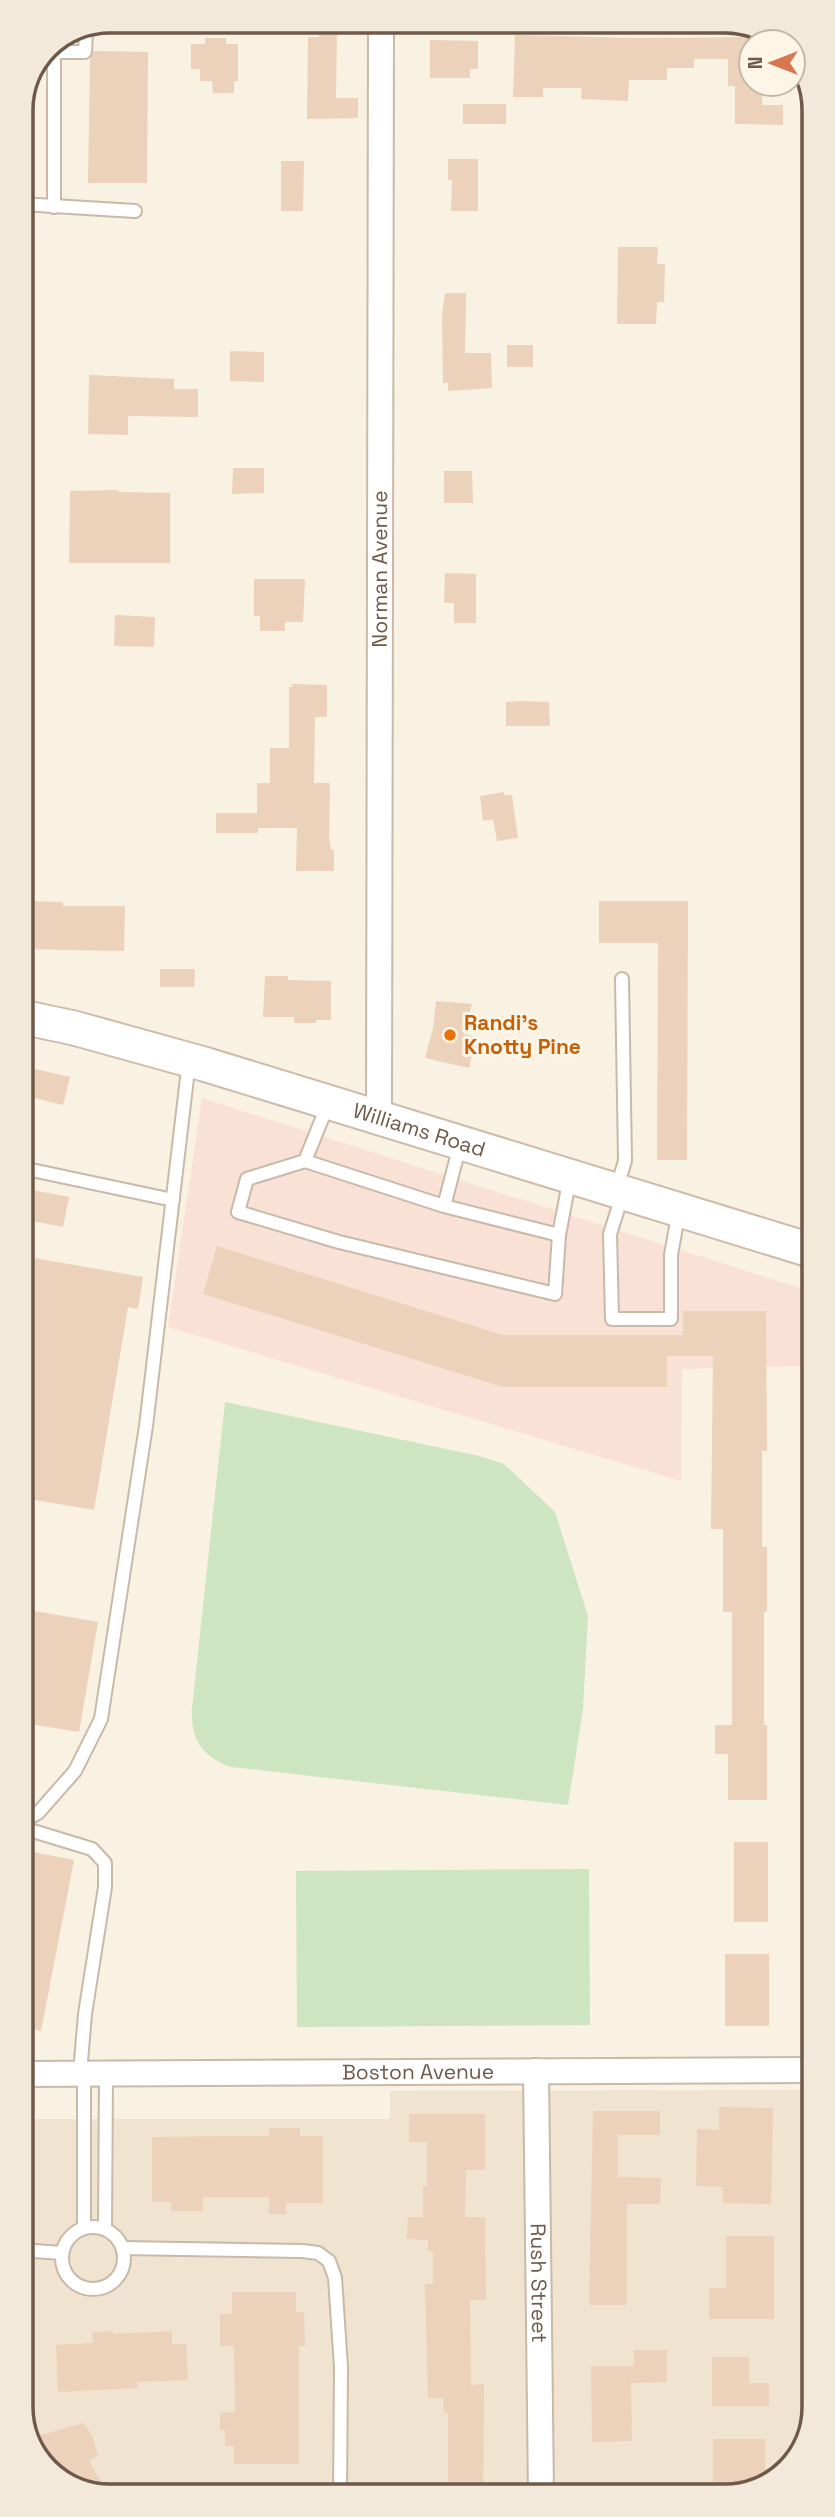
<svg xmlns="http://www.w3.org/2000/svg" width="835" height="2517" viewBox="0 0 835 2517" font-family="'Space Grotesk',sans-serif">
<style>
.residential{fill:#f0e3d0}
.commercial{fill:#f9e2d5}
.green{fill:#cee5c1}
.building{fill:#ecd1bb}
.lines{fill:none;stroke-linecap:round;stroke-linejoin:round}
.lane-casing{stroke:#c8b9a9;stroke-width:16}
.street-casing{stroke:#c8b9a9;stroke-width:28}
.secondary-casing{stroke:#cebba9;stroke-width:37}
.lane{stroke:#fff;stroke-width:12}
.street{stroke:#fff;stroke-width:24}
.secondary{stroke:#fff;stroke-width:33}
.food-dot{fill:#e8710a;stroke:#fdf5e6;stroke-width:2.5}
.labels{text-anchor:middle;stroke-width:6;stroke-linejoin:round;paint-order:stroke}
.street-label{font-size:21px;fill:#6e594a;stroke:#fdf5e6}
.food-label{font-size:21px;font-weight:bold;fill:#c56008;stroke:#fdf5e6;text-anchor:start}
.rim{fill:none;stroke:#6e594a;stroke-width:3.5}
</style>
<rect width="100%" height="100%" fill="#f9f1e1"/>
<polygon class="residential" points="814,2090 814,2408 795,2461 748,2493 104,2496 52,2474 24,2430 24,2119 390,2119 390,2091"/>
<polygon class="commercial" points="202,1098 803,1289 806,1366 682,1369 681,1481 168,1327"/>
<g class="green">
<path d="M 225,1402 L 479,1456 L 504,1464 L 555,1512 L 588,1616 L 583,1709 L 568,1805 L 231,1767 C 202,1757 190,1738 192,1708 Z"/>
<polygon points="589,1869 590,2025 297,2027 296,1871"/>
</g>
<g class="building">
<polygon points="319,31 337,31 336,98 358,98 358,118 307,119 308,37 319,37"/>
<polygon points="515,35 636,38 751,37 751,84 762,84 762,105 783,105 783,125 735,124 735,86 728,86 728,59 694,59 694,68 667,68 667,80 629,80 628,101 581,99 582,88 543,88 543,97 513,97"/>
<polygon points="205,38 226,38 226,44 238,44 238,81 234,81 234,93 213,93 212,81 200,81 200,69 191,69 191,44 205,44"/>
<polygon points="430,40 478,41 478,69 470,69 470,78 430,78"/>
<polygon points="94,51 148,52 147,183 88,183 90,59"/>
<rect x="463" y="104" width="43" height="20"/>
<polygon points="448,159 478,159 478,211 451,211 452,180 448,180"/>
<polygon points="281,161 304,161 303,211 281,211"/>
<polygon points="618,247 658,247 657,264 665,264 664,302 657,302 656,324 617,324"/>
<polygon points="445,293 466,293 465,353 491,353 492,388 448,391 448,383 443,383 442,315"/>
<rect x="507" y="345" width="26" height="22"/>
<polygon points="230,351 264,352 264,382 230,381"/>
<polygon points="89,375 174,379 174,389 198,389 198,417 128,416 128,435 88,434"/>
<polygon points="233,468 264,468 264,493 232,494"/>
<polygon points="444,471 472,471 473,503 444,503"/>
<polygon points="119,490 118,492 170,493 170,563 69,563 70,491"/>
<polygon points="445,573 476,574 476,623 454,623 454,603 444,603"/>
<polygon points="254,579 305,579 303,622 285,622 285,631 260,631 260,616 254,616"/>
<polygon points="115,615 155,617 154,647 114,646"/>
<polygon points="292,684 327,685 327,717 315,717 314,783 330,783 329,837 331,850 334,850 334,871 296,871 297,828 258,828 258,833 216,833 216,813 257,813 257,783 270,783 270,748 289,748 289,687 292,687"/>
<polygon points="521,701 549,702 550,726 506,726 506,702"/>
<polygon points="504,792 504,795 512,795 518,838 497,841 493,819 483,821 480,796"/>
<polygon points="22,901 63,902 63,906 125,906 124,951 22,949"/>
<polygon points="599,901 688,901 687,1160 657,1160 658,943 599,943"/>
<polygon points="160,969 195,969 194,987 160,987"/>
<polygon points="265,976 288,976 288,980 331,981 331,1020 316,1020 316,1023 294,1023 294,1017 263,1017"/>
<polygon points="436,1001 472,1004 464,1034 476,1037 469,1068 425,1058 433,1028"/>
<polygon points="22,1066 70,1077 63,1105 22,1095"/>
<polygon points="22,1188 69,1197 63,1227 23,1219"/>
<polygon points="217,1246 503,1335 683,1335 683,1311 766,1311 767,1451 762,1451 762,1547 767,1547 767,1612 764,1612 764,1725 767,1725 767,1800 728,1800 728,1754 715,1754 715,1725 732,1725 732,1612 723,1612 723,1529 711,1529 713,1356 667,1356 667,1387 503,1387 203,1294"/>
<polygon points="23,1256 143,1277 138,1309 128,1307 94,1510 23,1498"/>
<polygon points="23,1609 98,1622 79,1732 23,1723"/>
<rect x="734" y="1842" width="34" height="80"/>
<polygon points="23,1850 74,1860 41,2031 23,2027"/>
<rect x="725" y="1954" width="44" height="72"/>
<polygon points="719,2107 773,2108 771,2204 723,2203 723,2187 696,2186 697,2129 719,2130"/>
<polygon points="593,2111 660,2111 660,2135 618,2135 618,2177 661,2178 660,2204 627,2204 627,2305 589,2305"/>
<polygon points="409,2114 485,2114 485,2170 466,2170 465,2217 485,2217 486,2300 470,2300 471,2385 484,2384 483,2493 448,2493 448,2413 444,2413 443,2398 428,2398 425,2284 433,2284 433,2251 428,2251 428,2240 407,2239 408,2217 423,2217 423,2186 427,2186 427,2142 409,2142"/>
<polygon points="269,2128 300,2128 300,2136 323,2136 323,2203 286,2203 286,2214 269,2214 269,2197 203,2197 203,2211 171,2211 171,2202 152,2202 152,2137 269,2136"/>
<polygon points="726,2236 774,2236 774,2319 709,2319 709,2288 726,2288"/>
<polygon points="232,2292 296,2292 296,2312 304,2312 305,2346 299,2346 299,2464 234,2464 234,2446 225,2446 225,2430 220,2430 220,2413 235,2412 234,2346 220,2346 220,2314 232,2314"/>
<polygon points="113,2331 113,2334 172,2331 172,2344 186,2344 188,2380 137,2382 138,2388 58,2392 56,2345 93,2343 92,2332"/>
<polygon points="634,2350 667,2350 667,2382 631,2383 632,2441 592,2442 591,2366 634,2366"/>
<polygon points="712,2357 749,2357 749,2383 769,2383 769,2406 712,2406"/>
<polygon points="84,2423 93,2438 98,2456 89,2461 109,2496 104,2496 52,2474 29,2438"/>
<polygon points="713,2439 765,2439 765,2482 748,2493 713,2493"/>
</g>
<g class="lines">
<defs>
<g id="lane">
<polyline points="54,44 54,207"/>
<polyline points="54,52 85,52 86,31"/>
<polyline points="21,204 135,211"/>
<polyline points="328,1104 305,1161 247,1179 238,1212 339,1242 555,1294 559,1235 570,1177"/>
<polyline points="305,1161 444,1206 460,1145"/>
<polyline points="22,1168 173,1200"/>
<polyline points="616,1190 625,1161 622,979"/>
<polyline points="623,1193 610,1234 612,1319 671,1319 671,1255 679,1210"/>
<polyline points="444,1206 559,1235"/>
<polyline points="23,1821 38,1813 75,1771 101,1719 146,1426 189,1061"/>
<polyline points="23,1828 92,1849 105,1863 105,1887 85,2014 80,2073"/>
<polyline points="84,2073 84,2228"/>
<circle cx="93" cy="2258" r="31"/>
<polyline points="105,2229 106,2073"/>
<polyline points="123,2248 302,2251 318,2253 329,2261 335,2278 341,2367 340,2495"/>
<polyline points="24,2253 34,2251 62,2253"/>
</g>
<g id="street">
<path id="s1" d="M 379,1119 L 381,21"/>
<path id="s2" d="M 536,2071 L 541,2494"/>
<path id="s3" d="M 24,2074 L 814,2070"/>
</g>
<g id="secondary">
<path id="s4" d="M 22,1017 L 74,1028 L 204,1064 L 813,1251"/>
</g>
</defs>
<use href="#lane" class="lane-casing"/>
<use href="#street" class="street-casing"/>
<use href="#secondary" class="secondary-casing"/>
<use href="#lane" class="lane"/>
<use href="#street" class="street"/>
<use href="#secondary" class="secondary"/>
</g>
<circle class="food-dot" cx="450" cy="1035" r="7"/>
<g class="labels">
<g class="street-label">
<text dy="7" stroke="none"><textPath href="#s1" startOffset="550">Norman Avenue</textPath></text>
<text dy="7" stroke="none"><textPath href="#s4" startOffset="413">Williams Road</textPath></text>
<text dy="7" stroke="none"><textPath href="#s3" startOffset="394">Boston Avenue</textPath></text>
<text dy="7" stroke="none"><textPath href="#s2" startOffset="212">Rush Street</textPath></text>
</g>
<g class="food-label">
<text x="464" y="1030">Randi's<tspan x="464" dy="24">Knotty Pine</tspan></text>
</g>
</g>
<path d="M0 0H835V2517H0ZM110 33H725A77 77 0 0 1 802 110V2407A77 77 0 0 1 725 2484H110A77 77 0 0 1 33 2407V110A77 77 0 0 1 110 33Z" fill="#f2e9da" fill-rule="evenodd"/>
<path class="rim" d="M110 33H725A77 77 0 0 1 802 110V2407A77 77 0 0 1 725 2484H110A77 77 0 0 1 33 2407V110A77 77 0 0 1 110 33Z"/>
<g transform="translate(772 63) rotate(270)"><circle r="33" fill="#fdf5e6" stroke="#c4b7a8" stroke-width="2"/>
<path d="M0-5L12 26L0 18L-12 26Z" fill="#d97650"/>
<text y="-10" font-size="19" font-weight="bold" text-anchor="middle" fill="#6e594a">N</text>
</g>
</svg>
